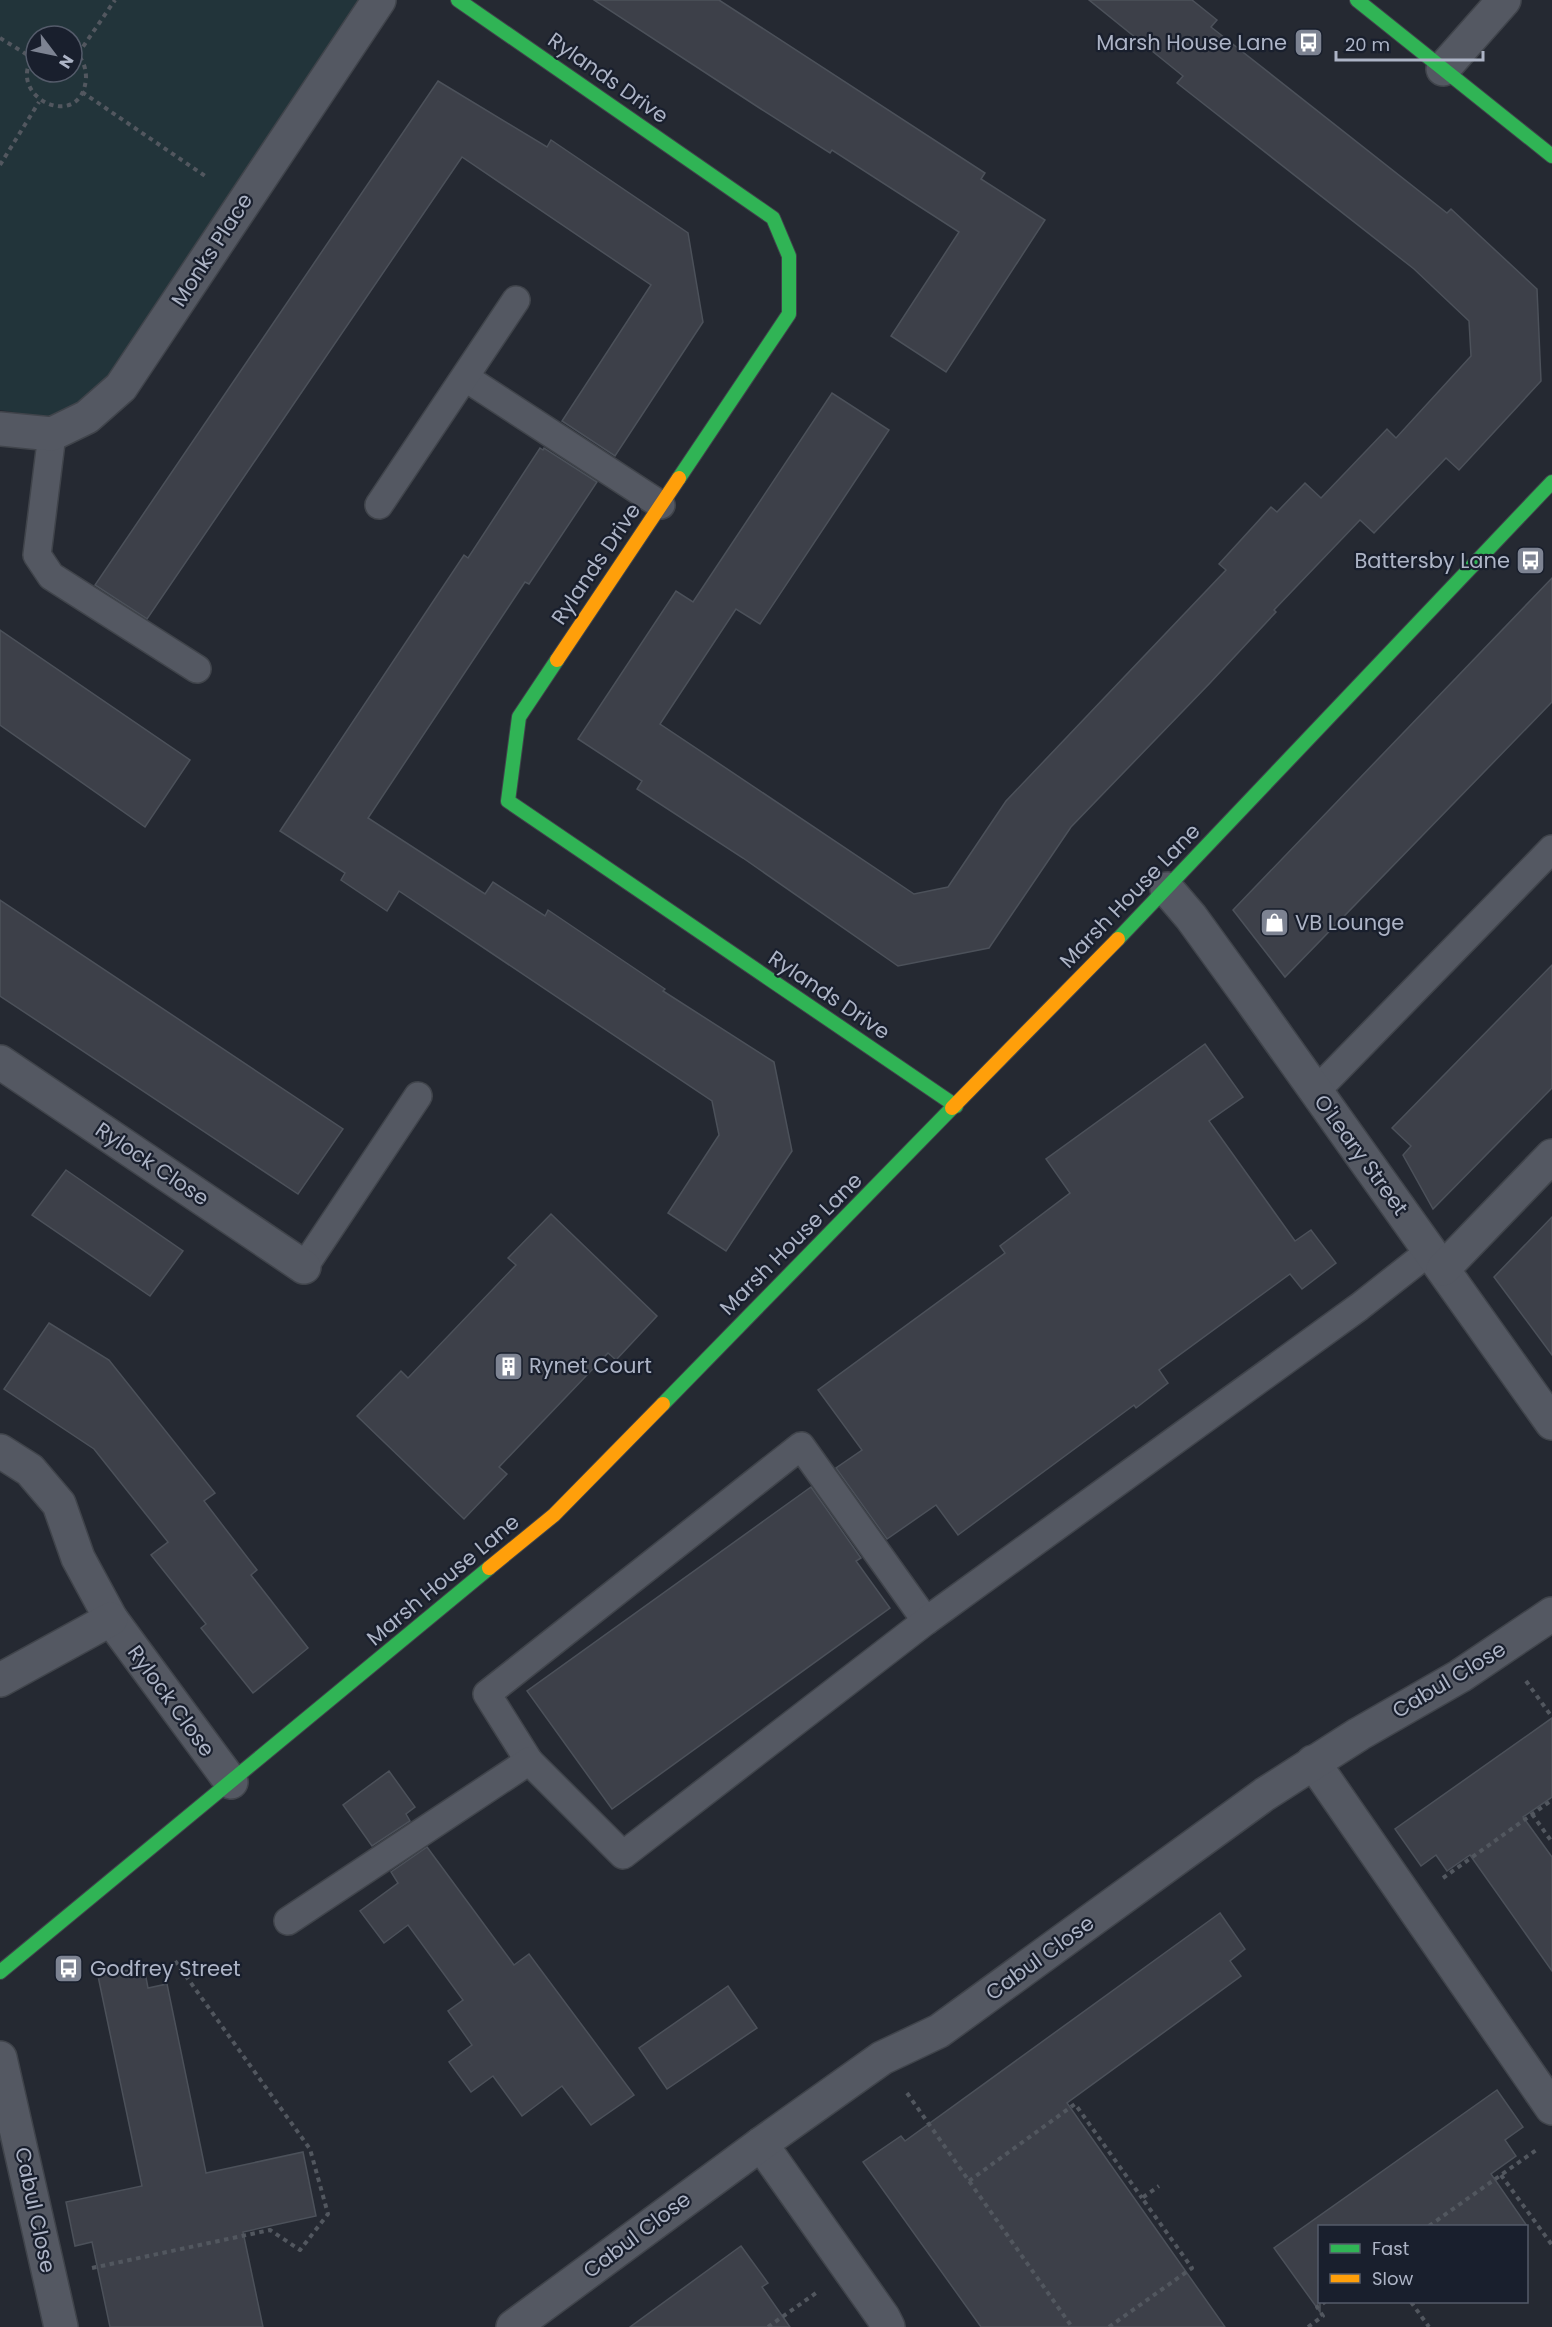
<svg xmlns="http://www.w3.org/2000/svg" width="1552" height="2327" viewBox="0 0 1552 2327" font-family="Poppins,sans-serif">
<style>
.park{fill:#22343a;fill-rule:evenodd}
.building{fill:#3d4049;stroke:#4c515a;stroke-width:1.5}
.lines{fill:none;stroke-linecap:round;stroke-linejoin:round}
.lane-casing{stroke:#40444b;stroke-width:30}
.street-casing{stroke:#40444b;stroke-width:36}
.fast-casing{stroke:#40444b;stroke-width:16}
.slow-casing{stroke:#40444b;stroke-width:16}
.path{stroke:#52575f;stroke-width:4;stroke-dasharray:4.5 4.5;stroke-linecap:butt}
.lane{stroke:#545862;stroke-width:27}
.street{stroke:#545862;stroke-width:33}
.fast{stroke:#30b455;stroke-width:14}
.slow{stroke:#ff9f0a;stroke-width:14}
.labels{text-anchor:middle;stroke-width:4.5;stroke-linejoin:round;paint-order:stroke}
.poi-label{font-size:21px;fill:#adb4c6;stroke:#191f2d;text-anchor:start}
.street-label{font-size:21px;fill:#adb4c6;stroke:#191f2d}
</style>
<rect width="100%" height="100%" fill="#252932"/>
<path class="park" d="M 0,0 L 364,0 L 107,379 L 79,408 L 51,418 L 0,410 ZM 36,36 L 72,36 L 72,72 L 36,72 Z"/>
<g class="building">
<polygon points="594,0 719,0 985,173 981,179 1045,220 946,372 891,336 959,232 832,150 830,153 761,109"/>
<polygon points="1089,0 1192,0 1217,20 1211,27 1447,213 1451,209 1537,289 1541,381 1459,470 1446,458 1374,533 1360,520 1274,610 1276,612 1210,683 1071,827 989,948 898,966 743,858 637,789 642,781 578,739 676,591 693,602 832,393 889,430 760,624 736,609 660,724 914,894 948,887 1006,801 1226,570 1219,564 1271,507 1277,512 1305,483 1321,498 1387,429 1396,438 1471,356 1469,321 1414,269 1177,83 1183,76"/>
<polygon points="438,81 547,147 551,140 688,233 703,322 615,456 562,421 651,285 462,157 147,619 95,585"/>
<polygon points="540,448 543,450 544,448 597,482 529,584 525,582 368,818 485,894 493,882 545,916 548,910 665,989 663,991 774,1062 792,1151 726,1251 668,1213 719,1135 712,1101 399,891 387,911 341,880 345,873 280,831 464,555 468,558"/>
<polygon points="1552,578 1552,702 1285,977 1233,910"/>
<polygon points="0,630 190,760 145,827 0,725"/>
<polygon points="0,900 343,1129 298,1194 0,996"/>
<polygon points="1552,965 1552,1088 1433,1209 1403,1155 1411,1146 1392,1128"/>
<polygon points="1205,1044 1243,1097 1209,1121 1295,1241 1311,1230 1336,1263 1302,1289 1290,1274 1159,1370 1168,1383 1136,1408 1134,1405 958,1535 936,1505 887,1539 836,1468 862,1450 818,1390 1005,1253 1000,1246 1070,1193 1046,1159"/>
<polygon points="66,1170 183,1251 150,1296 32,1215"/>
<polygon points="551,1214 657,1316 616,1360 608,1353 499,1467 507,1474 464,1519 357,1416 401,1371 408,1378 516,1265 508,1258"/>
<polygon points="1552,1217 1552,1355 1494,1277"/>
<polygon points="49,1323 109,1360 215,1493 204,1501 257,1570 251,1575 308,1648 253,1693 201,1628 206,1624 151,1555 168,1542 94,1449 4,1389"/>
<polygon points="811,1487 861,1558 856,1561 890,1608 612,1809 527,1691"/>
<polygon points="1552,1718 1552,1797 1523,1817 1552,1857 1552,1971 1470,1855 1447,1871 1436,1855 1421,1866 1395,1829"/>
<polygon points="389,1771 415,1807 406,1814 410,1821 372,1846 343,1805"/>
<polygon points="427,1847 514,1965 529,1954 634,2095 591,2125 562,2086 522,2116 493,2076 471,2092 449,2062 472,2045 448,2011 463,2000 408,1925 384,1943 360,1911 398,1883 391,1872"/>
<polygon points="1220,1913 1245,1949 1230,1961 1241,1976 1067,2103 1225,2327 981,2327 863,2162 901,2136 905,2141"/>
<polygon points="144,1967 148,1988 167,1984 206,2173 303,2152 316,2216 243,2232 263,2327 110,2327 92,2242 75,2246 66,2202 142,2186 98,1976"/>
<polygon points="728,1986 757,2028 667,2089 639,2048"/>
<polygon points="1497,2090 1523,2127 1505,2140 1516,2156 1491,2174 1527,2226 1320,2226 1320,2312 1274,2248"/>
<polygon points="741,2246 768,2283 762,2287 790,2327 630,2327"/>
</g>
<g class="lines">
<defs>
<g id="lane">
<polyline points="466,378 661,505"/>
<polyline points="52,434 37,555 51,576 197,669"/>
<polyline points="379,505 516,300"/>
<polyline points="1316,1091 1552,849"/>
<polyline points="304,1267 418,1096"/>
<polyline points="529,1761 487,1694 801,1446 926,1621"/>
<polyline points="288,1921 529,1761 623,1855 926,1621 1359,1307 1430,1251"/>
</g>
<g id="street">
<polyline points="1443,69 1504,0"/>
<polyline points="0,429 52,434 87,417 121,387 379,0"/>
<polyline points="1167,889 1191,917 1249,997 1552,1423"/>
<polyline points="0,1062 304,1267"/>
<polyline points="1443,1269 1552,1156"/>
<polyline points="0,1451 30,1470 59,1504 78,1558 111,1619 231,1782"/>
<polyline points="0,1680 111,1619"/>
<polyline points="1313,1762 1552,2108"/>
<polyline points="0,2058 61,2327"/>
<polyline points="761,2144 883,2317 888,2327"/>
<polyline points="513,2327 761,2144 882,2058 939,2031 1265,1794 1359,1734 1460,1676 1552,1614"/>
</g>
<g id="fast">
<polyline points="458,0 773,218 789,256 789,314 679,478"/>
<polyline points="1357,0 1552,156"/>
<polyline points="557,660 519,717 508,801 956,1106"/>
<polyline points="1118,939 1552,482"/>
<polyline points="663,1404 952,1108"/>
<polyline points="0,1972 489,1568"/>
</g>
<g id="slow">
<polyline points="557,660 679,478"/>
<polyline points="952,1108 1118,939"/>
<polyline points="489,1568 554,1515 663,1404"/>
</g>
</defs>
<use href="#lane" class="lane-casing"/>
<use href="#street" class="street-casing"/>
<use href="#fast" class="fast-casing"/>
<use href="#slow" class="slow-casing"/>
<g class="path">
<polyline points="0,38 31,57"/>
<path d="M 36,53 C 0,95 82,135 86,78 C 86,66 82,57 72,50"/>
<polyline points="78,54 115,0"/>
<polyline points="82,92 208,178"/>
<polyline points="0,165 39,102"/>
<polyline points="1526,1681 1552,1717"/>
<polyline points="1532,1814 1552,1842"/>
<polyline points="1443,1878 1552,1800"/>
<polyline points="907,2093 1072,2327"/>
<polyline points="1501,2175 1552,2245"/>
<polyline points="969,2181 1075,2104 1142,2198"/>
<polyline points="1429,2226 1539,2148"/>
<polyline points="92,2268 270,2230 300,2250 328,2214 310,2149 173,1958"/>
<polyline points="1411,2302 1429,2327"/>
<polyline points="768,2327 816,2293"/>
<polyline points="1109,2327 1192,2268 1142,2198 1159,2186"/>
<polyline points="1308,2327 1323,2316 1317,2307 1325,2302"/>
</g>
<use href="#lane" class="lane"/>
<use href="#street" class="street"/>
<use href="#fast" class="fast"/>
<use href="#slow" class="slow"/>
</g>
<defs>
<symbol id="bus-square" viewBox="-11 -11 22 22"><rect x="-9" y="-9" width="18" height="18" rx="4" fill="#7d8392" stroke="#191f2d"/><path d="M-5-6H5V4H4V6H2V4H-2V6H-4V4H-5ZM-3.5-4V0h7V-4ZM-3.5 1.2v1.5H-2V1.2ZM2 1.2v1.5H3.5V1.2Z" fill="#fff"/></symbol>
<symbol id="shop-square" viewBox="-11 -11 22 22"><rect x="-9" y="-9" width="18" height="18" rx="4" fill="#7d8392" stroke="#191f2d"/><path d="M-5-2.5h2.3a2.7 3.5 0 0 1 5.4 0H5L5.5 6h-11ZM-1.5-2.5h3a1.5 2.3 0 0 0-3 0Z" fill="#fff"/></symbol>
<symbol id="building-square" viewBox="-11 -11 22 22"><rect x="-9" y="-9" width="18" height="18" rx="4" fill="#7d8392" stroke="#191f2d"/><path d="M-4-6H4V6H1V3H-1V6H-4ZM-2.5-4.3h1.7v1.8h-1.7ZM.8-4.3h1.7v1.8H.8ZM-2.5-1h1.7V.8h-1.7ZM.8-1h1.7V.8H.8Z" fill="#fff"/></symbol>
</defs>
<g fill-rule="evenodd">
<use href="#bus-square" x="1292" y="26" width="33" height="33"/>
<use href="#bus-square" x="1514" y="544" width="33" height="33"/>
<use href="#shop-square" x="1258" y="906" width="33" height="33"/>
<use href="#building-square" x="492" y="1350" width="33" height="33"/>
<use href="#bus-square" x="52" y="1952" width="33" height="33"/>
</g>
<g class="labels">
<g class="poi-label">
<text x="1287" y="50" text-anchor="end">Marsh House Lane</text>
<text x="1510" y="568" text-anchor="end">Battersby Lane</text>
<text x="1295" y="930">VB Lounge</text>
<text x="529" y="1373">Rynet Court</text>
<text x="90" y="1976">Godfrey Street</text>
</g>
<g class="street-label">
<text transform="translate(608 78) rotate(35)" y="7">Rylands Drive</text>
<text transform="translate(212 250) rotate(-57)" y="7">Monks Place</text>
<text transform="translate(596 564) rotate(-56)" y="7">Rylands Drive</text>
<text transform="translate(1130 896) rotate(-46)" y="7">Marsh House Lane</text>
<text transform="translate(829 995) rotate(34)" y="7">Rylands Drive</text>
<text transform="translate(1361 1155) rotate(54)" y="7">O'Leary Street</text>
<text transform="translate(152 1164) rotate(34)" y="7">Rylock Close</text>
<text transform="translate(791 1244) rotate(-45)" y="7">Marsh House Lane</text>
<text transform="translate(443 1580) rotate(-40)" y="7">Marsh House Lane</text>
<text transform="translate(1449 1680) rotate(-31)" y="7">Cabul Close</text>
<text transform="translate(171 1701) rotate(54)" y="7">Rylock Close</text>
<text transform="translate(1040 1958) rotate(-36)" y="7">Cabul Close</text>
<text transform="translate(35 2210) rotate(78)" y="7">Cabul Close</text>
<text transform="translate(637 2235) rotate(-37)" y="7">Cabul Close</text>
</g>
</g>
<rect x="1318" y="2225" width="210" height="78" fill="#191f2d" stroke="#545b6a" stroke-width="1.5"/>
<rect x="1330" y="2244" width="30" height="9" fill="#30b455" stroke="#545b6a" stroke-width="1.5"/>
<text x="1372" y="2255" font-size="18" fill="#adb4c6">Fast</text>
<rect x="1330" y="2274" width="30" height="9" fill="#ff9f0a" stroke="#545b6a" stroke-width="1.5"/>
<text x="1372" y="2285" font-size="18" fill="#adb4c6">Slow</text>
<g transform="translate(54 54) rotate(122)"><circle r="28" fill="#191f2d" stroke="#545b6a" stroke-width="1.5"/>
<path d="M0-4.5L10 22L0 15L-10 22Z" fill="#7d8392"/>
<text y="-9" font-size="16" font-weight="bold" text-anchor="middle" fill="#adb4c6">N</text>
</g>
<path d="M1336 51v9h147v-9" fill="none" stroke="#adb4c6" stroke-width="3"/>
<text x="1345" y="51" font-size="18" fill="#adb4c6" stroke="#191f2d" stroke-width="4.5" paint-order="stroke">20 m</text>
</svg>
